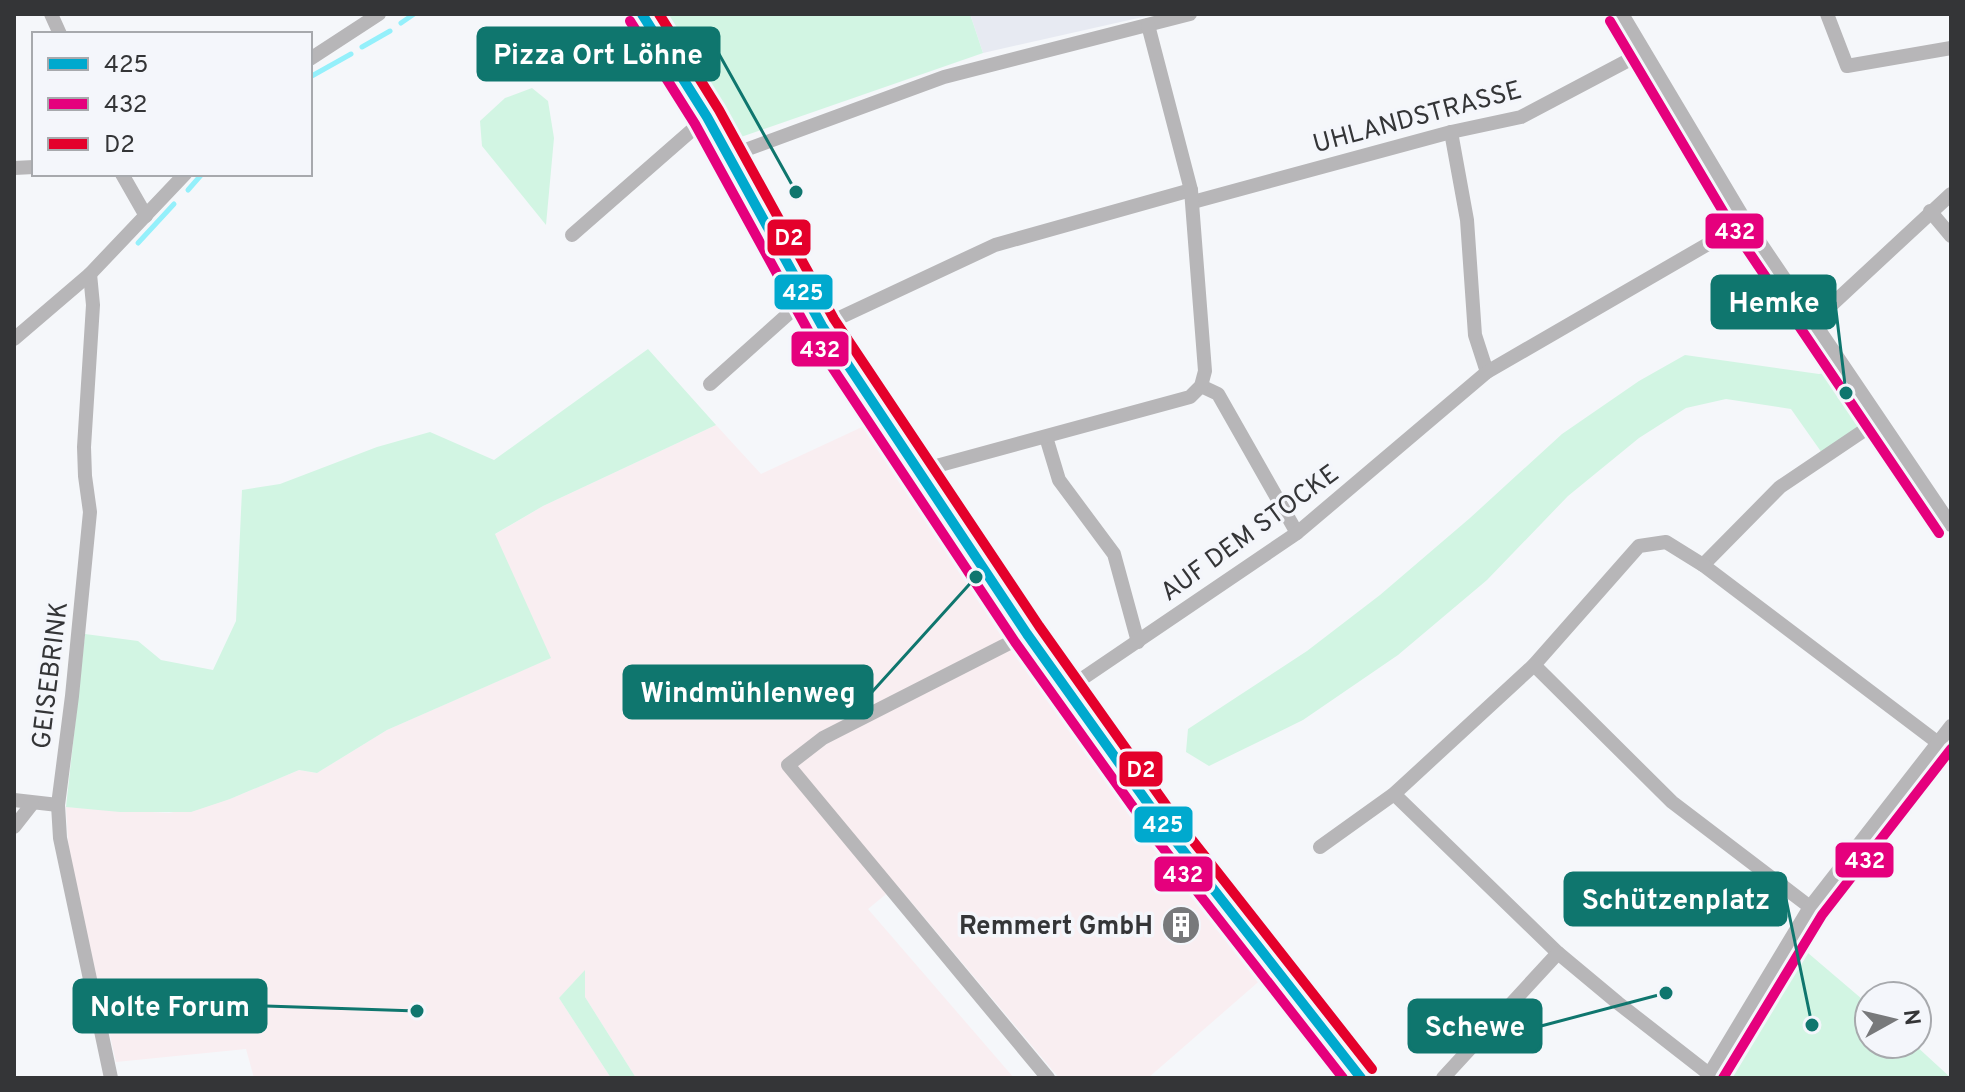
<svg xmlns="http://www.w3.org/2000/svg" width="1965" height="1092" viewBox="0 0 1965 1092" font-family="Overpass,sans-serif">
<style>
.built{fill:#e7eaf2}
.industrial{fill:#f9eef1}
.green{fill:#d2f5e3}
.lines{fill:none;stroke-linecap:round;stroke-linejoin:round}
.stream{stroke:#94f0fb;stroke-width:5}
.street{stroke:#b7b6b8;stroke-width:14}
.secondary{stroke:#b6b6b7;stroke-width:20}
.bus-1-casing{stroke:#f4f6fb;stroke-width:16}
.bus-2-casing{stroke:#f4f6fb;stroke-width:16}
.bus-3-casing{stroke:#f4f6fb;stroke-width:16}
.bus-1{stroke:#00a9ce;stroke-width:10}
.bus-2{stroke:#e5007d;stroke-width:10}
.bus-3{stroke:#e4002b;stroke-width:10}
.labels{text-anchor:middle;stroke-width:7;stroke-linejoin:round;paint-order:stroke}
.street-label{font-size:26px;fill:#343537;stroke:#f4f6fb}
.poi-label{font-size:26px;font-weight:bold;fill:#343537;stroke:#f4f6fb;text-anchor:end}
.leader{fill:none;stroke:#0f766e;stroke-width:3}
.callout-dot{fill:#0f766e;stroke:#f4f6fb;stroke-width:3}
.callout{fill:#0f766e;stroke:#0f766e;stroke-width:3}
.callout-label{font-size:28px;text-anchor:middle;font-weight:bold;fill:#fff}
.line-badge{stroke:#f4f6fb;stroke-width:3}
.badge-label{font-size:22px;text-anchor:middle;font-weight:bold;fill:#fff}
</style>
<rect width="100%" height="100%" fill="#f5f7fa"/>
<polygon class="built" points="970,14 1156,14 983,53"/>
<polygon class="industrial" points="875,421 1120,788 1264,977 1148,1078 1059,1078 897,885 868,909 1014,1078 636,1078 585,997 585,971 559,998 611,1078 254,1078 246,1049 116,1062 69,855 66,807 169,813 230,799 299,770 317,773 387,730 550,658 494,535 543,506 716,425 761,474"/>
<g class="green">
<polygon points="655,14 970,14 983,53 741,137 732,133"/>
<polygon points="532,88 548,101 554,138 546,225 482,146 480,121 505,98"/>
<polygon points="648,349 716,425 543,506 495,534 551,658 387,730 317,773 299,770 230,799 191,812 120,812 66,807 85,634 138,641 161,660 213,670 236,621 242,490 280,484 377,447 430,432 494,460"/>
<polygon points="1685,355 1819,374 1836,371 1870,422 1822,453 1791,409 1726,399 1686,408 1639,438 1568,496 1487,580 1398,655 1303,720 1209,766 1186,752 1188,729 1307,651 1380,595 1470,518 1562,434 1639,381"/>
<polygon points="1801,947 1869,1005 1869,1044 1914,1044 1951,1078 1722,1078"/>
<polygon points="585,970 585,997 636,1078 611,1078 559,998"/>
</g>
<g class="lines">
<g class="stream">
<polyline points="401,23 414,14"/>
<polyline points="362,47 390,31"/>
<polyline points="310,77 351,54"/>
<polyline points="188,190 202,174"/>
<polyline points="138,243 174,204"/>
</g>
<g class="street">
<polyline points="51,14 60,34"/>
<polyline points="1622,14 1746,222 1951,525"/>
<polyline points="1827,14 1847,66 1951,48"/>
<polyline points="310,59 379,14"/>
<polyline points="1451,132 1467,220 1475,335 1487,372"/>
<polyline points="729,156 944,77 1190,14"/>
<polyline points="14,168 34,167"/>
<polyline points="122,174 146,216"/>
<polyline points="1193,202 1451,132 1521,117 1644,52"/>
<polyline points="1930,211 1951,236"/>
<polyline points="572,235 707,117"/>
<polyline points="90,274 93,305 84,447 85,476 90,512 72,696 58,805 60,838 111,1078"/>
<polyline points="1812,323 1951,194"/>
<polyline points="822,326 995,245 1191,190"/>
<polyline points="14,339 90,274 185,174"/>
<polyline points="710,384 806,298"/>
<polyline points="1201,386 1218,394 1297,533"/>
<polyline points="1046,437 1059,480 1114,554 1138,642"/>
<polyline points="918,471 1190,397 1201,386 1205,371 1191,190 1148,25"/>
<polyline points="1703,565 1780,487 1878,421"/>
<polyline points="1027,634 823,738 788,765 1048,1078"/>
<polyline points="1534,665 1672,802 1810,907"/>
<polyline points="1067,689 1297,533 1487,372 1746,222"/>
<polyline points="1394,794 1558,953 1618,1003 1709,1074"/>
<polyline points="14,800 58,805"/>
<polyline points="14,827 32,804"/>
<polyline points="1320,847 1394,794 1534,665 1639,546 1666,542 1703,565 1937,742"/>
<polyline points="1443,1078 1558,953"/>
<polyline points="1707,1078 1810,907 1951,726"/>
</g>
<polyline class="secondary" points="642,14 707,117 822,326 1027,634 1167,830 1361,1078"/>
<defs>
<polyline id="bus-1" points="642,14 707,117 822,326 1027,634 1167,830 1361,1078"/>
<g id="bus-2">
<polyline points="630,21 695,124 810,334 1015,642 1156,839 1343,1078"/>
<polyline points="1610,21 1734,230 1939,533"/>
<polyline points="1723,1078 1822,915 1951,749"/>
</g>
<polyline id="bus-3" points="659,14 719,110 834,319 1039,626 1178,822 1372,1069"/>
</defs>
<use href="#bus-1" class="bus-1-casing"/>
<use href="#bus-2" class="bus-2-casing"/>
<use href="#bus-3" class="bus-3-casing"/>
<use href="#bus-1" class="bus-1"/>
<use href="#bus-2" class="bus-2"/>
<use href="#bus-3" class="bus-3"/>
</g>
<defs>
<symbol id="building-disc" viewBox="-11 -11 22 22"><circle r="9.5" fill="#78797b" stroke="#f4f6fb"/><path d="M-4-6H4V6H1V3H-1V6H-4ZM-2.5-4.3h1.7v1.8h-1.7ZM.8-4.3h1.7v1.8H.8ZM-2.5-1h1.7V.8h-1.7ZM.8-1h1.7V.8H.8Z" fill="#fff"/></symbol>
</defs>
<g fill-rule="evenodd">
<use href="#building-disc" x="1159" y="903" width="44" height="44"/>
</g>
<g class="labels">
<g class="street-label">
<text transform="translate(1417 116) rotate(-15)" y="9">UHLANDSTRASSE</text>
<text transform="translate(1249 532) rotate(-36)" y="9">AUF DEM STOCKE</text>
<text transform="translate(49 675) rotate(-83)" y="9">GEISEBRINK</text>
</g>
<g class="poi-label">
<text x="1153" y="934">Remmert GmbH</text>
</g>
</g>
<path class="leader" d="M796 192L719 54M1846 393L1835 302M976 577L872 692M1812 1025L1786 899M417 1011L266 1006M1666 993L1541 1026"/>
<g class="callout-dot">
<circle cx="796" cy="192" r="8"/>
<circle cx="1846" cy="393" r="8"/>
<circle cx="976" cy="577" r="8"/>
<circle cx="1812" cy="1025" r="8"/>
<circle cx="417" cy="1011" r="8"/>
<circle cx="1666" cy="993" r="8"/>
</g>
<g class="callout">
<rect x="478" y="28" width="241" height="52" rx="8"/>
<rect x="1712" y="276" width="123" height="52" rx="8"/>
<rect x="624" y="666" width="248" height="52" rx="8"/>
<rect x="1565" y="873" width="221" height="52" rx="8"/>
<rect x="74" y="980" width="192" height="52" rx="8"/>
<rect x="1409" y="1000" width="132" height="52" rx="8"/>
</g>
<g class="callout-label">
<text x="598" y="64">Pizza Ort Löhne</text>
<text x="1774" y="312">Hemke</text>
<text x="748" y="702">Windmühlenweg</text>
<text x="1676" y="909">Schützenplatz</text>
<text x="170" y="1016">Nolte Forum</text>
<text x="1475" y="1036">Schewe</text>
</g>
<g class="line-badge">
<rect x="1704" y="212" width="61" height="38" rx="8" fill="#e5007d"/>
<rect x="766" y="218" width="46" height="39" rx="8" fill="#e4002b"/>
<rect x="773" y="273" width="61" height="38" rx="8" fill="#00a9ce"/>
<rect x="790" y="330" width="60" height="38" rx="8" fill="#e5007d"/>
<rect x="1118" y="750" width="46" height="38" rx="8" fill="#e4002b"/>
<rect x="1133" y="805" width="61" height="39" rx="8" fill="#00a9ce"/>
<rect x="1834" y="841" width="61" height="38" rx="8" fill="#e5007d"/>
<rect x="1153" y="855" width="61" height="38" rx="8" fill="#e5007d"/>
</g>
<g class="badge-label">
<text x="1735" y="239">432</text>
<text x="789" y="245">D2</text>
<text x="803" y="300">425</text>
<text x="820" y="357">432</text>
<text x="1141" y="777">D2</text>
<text x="1163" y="832">425</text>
<text x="1865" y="868">432</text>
<text x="1183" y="882">432</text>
</g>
<rect width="1965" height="1092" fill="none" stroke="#343537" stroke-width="32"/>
<rect x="32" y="32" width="280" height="144" fill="#f4f6fb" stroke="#a7a9ad" stroke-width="2"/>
<rect x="48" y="58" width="40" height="12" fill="#00a9ce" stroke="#a7a9ad" stroke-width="2"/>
<text x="104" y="72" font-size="24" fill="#343537">425</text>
<rect x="48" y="98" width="40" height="12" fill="#e5007d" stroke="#a7a9ad" stroke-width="2"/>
<text x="104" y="112" font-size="24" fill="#343537">432</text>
<rect x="48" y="138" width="40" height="12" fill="#e4002b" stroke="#a7a9ad" stroke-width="2"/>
<text x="104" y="152" font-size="24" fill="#343537">D2</text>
<g transform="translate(1893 1020) rotate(82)"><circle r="38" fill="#f4f6fb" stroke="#a7a9ad" stroke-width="2"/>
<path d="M0-6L14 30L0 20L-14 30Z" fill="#78797b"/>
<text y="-12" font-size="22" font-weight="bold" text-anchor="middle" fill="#343537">N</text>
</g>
</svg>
